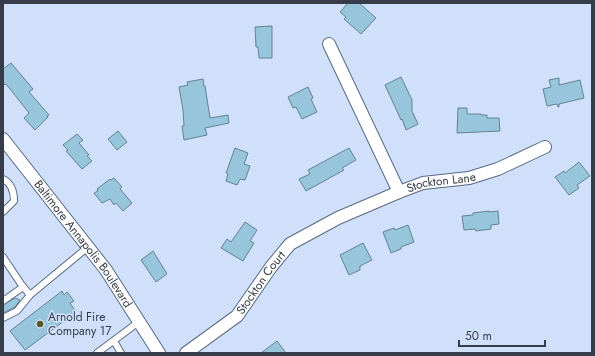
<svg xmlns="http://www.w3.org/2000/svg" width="595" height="356" viewBox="0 0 595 356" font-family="Jost,sans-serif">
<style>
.building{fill:#96c5dc;stroke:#648291}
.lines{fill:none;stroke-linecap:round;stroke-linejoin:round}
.lane-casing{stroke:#5a6980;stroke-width:8}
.street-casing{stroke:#5a6980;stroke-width:14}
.lane{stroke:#fff;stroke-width:6}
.street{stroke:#fff;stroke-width:12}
.poi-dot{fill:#5b5724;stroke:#d0e0fb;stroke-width:1.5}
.labels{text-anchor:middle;stroke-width:3;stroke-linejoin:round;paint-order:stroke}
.street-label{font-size:12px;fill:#363d48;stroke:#d0e0fb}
.poi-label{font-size:12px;fill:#363d48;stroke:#d0e0fb;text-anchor:start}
</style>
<rect width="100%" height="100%" fill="#d0e0fb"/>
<g class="building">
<polygon points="348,3 359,3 376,18 361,34 344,19 346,17 340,12"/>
<polygon points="272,26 272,58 259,58 258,47 256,47 255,27"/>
<polygon points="11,63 33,89 29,92 49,115 47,116 48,117 35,130 24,118 29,113 6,84 3,85 3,69"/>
<polygon points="401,77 412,100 412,111 418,124 406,130 402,119 401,120 385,85"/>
<polygon points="559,78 559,85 580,80 584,98 559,104 559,107 558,107 557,104 547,106 543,89 551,87 549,80"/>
<polygon points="203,79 204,86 205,86 210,118 228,115 229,123 205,128 207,135 184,140 182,126 184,126 183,110 179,87 188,85 187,82"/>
<polygon points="308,87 313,98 311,99 317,112 302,119 296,107 293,108 288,97"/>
<polygon points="458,108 467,108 467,114 481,114 481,115 487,115 487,118 499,118 500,131 457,133"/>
<polygon points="118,131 127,142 117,150 108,139"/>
<polygon points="77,134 83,140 79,143 89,155 87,156 92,161 82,169 66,151 68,150 63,145"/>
<polygon points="235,148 248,153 244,164 250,166 245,180 240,179 237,185 226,181 228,174 226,173"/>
<polygon points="349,148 356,160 342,168 344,170 306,191 299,179 310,174 308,170"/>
<polygon points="579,162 590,176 577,185 579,188 569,195 555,177 564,171 565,173"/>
<polygon points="114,178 122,187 120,189 132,203 123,211 116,203 114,205 110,199 102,203 94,193 98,191 97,189 110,179 111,180"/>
<polygon points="489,211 489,212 498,211 499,224 491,225 491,229 476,231 475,229 464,230 462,216 473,215 473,213"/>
<polygon points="245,222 257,230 250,241 254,243 243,261 221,248 227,239 231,242"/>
<polygon points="408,225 414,242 401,247 401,249 391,253 383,232 394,228 395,230"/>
<polygon points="363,243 372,260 360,266 360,270 349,275 340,255"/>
<polygon points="153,251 167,274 156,282 141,260"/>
<polygon points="62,291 64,295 67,292 74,301 70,303 76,312 25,350 10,331"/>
<polygon points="15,298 20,300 15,307 3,313 3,305"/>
<polygon points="277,341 286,353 261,353"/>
</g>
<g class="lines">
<defs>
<g id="lane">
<path d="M 3,179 C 11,183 14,192 14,201 L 3,212"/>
<polyline points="3,257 21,284 30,295 88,247"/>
<polyline points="3,301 23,287"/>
<polyline points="3,318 17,311 30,295"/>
<polyline points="114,341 121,353"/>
<polyline points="97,353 140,321"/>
</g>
<g id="street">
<polyline points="329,44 399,192"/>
<path id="s1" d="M 3,139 L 106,270 L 159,353"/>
<path id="s2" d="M 186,353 L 237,316 L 271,267 L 290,244 L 338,218 L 399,192 L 423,183 L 469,178 L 498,169 L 545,147"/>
</g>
</defs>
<use href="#lane" class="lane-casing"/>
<use href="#street" class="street-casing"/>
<use href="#lane" class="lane"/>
<use href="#street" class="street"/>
</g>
<circle class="poi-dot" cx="40" cy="324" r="4"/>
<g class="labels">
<g class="street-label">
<text dy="4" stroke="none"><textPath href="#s2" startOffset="317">Stockton Lane</textPath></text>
<text dy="4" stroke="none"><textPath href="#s1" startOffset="132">Baltimore Annapolis Boulevard</textPath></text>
<text dy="4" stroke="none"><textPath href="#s2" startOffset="104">Stockton Court</textPath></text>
</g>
<g class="poi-label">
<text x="48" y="321">Arnold Fire<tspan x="48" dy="14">Company 17</tspan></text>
</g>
</g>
<rect width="595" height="356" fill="none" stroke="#363d48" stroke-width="8"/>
<path d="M459 340v6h86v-6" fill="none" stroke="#363d48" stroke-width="2"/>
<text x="465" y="340" font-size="12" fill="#363d48" stroke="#d0e0fb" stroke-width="3" paint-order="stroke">50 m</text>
</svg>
